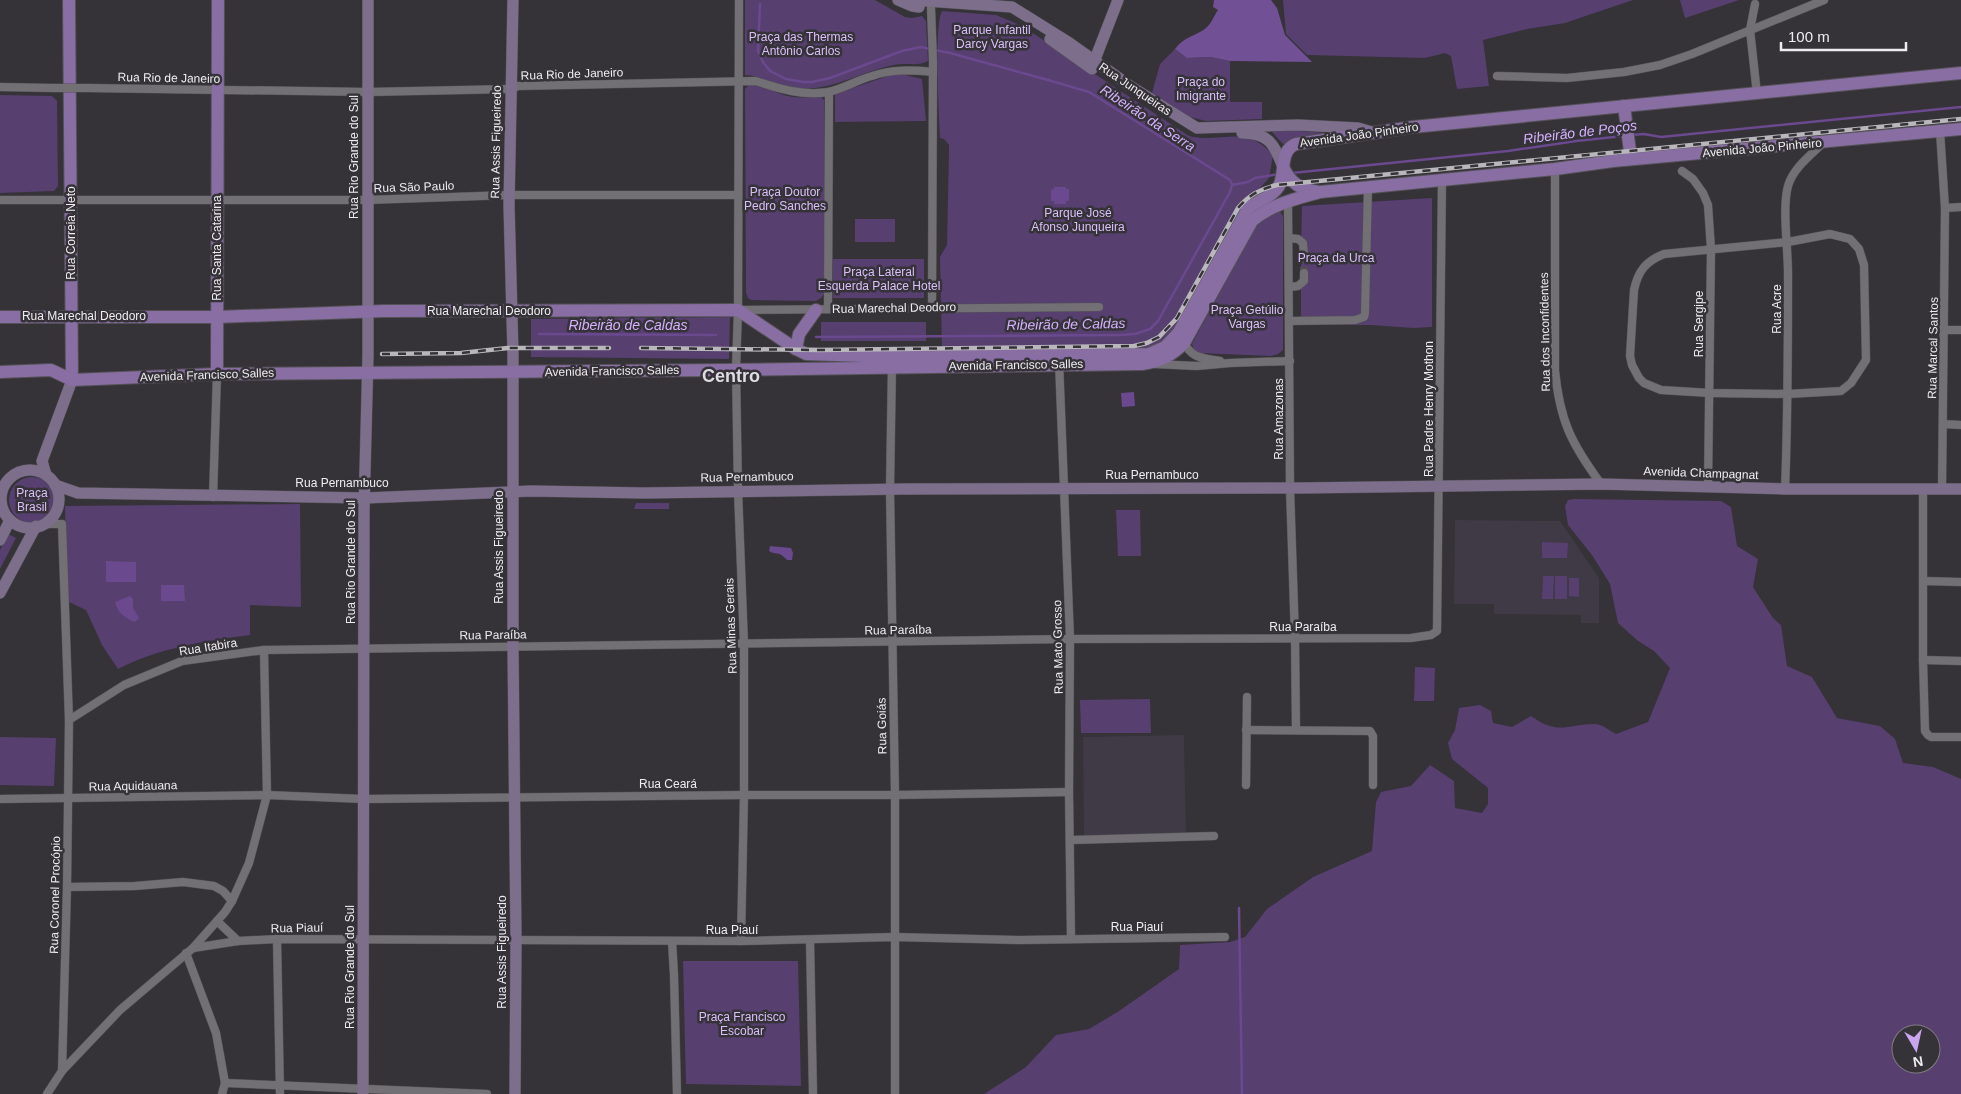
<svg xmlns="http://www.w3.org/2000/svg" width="1961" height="1094" viewBox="0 0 1961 1094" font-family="Helvetica,sans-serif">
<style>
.built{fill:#3f3a46}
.green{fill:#573f70;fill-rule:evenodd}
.forest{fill:#725095}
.water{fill:#6b498e}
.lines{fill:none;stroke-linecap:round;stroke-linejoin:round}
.stream{stroke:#6b498e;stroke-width:2.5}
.street-tunnel{stroke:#514e54;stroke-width:8;stroke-dasharray:8 4;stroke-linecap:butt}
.street-casing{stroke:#535155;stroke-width:9}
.secondary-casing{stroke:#535155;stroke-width:12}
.primary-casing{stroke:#535155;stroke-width:14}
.street{stroke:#726f75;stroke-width:8}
.secondary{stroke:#7d6e8c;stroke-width:11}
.primary{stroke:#886ea3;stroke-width:12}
.rail-casing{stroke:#b9b7bc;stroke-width:4.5}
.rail{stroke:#353238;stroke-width:2.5;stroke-dasharray:8;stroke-linecap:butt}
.street-bridge-casing{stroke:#535155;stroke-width:9;stroke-linecap:butt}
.street-bridge{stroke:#726f75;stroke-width:8}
.labels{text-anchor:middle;stroke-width:5;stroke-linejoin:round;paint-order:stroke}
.park-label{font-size:12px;fill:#dabffa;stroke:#353238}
.street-label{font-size:12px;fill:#eeecf0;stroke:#353238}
.water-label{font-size:14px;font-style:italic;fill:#d5b1ff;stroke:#353238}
.district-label{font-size:18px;font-weight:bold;fill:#dedbe3;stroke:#353238}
</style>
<rect width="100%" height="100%" fill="#353238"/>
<g class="built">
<polygon points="1455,520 1560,521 1599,578 1599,623 1581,623 1581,615 1494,614 1494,604 1454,604"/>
<polygon points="1184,735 1186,835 1084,837 1083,737"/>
</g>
<g class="green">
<path d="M 745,0 L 875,0 L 905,17 L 912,18 L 922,16 L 926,21 L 928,61 C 918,67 905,62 894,65 C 859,72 829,93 793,88 C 774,86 763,76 745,75 Z"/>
<polygon points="1283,0 1633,0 1565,23 1527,29 1483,40 1489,86 1457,89 1451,56 1445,53 1425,58 1307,55 1286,34"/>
<polygon points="1680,0 1739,0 1685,18"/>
<path d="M 942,11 L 996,15 L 1022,26 L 1189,136 C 1223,144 1244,123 1273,155 L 1269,178 L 1244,206 L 1232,223 L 1188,310 L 1166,341 L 1149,349 L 942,352 L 940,257 L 947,245 L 949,151 L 949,145 L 944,139 L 940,138 C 939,117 934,24 942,11 Z"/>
<polygon points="1175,49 1187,58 1210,57 1230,61 1230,102 1262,102 1262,119 1206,121 1190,117 1152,93 1160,64"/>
<polygon points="897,73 922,79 926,121 835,122 835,94"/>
<path d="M 750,84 C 762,85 770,90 781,94 C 794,99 807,97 821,97 L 824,100 L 824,294 L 821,298 L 816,301 L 751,300 L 748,298 L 746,293 L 745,89 Z"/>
<polygon points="0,95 52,96 57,101 58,186 54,191 0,193"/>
<polygon points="1271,131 1298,131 1342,134 1290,141 1283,144"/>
<polygon points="1432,198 1432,327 1413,328 1371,325 1301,325 1301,249 1302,206"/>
<polygon points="1276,212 1280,212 1283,216 1283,350 1278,354 1271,356 1199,353 1194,350 1192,344 1254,229 1260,223"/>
<rect x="855" y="219" width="40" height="23"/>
<rect x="833" y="259" width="91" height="39"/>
<polygon points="730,317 729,359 531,357 531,319"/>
<rect x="821" y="322" width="105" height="19"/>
<circle cx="32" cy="500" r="23"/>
<path d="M 1574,499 L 1721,501 L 1731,507 L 1737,546 L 1758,559 L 1753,587 L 1773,618 L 1781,625 L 1787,666 L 1812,677 L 1837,718 L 1880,726 L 1895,739 L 1903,763 L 1933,767 L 1961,779 L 1961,1094 L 984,1094 L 1026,1067 L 1056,1035 L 1089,1029 L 1119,1011 L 1179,969 L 1180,945 L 1230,942 L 1245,937 L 1267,909 L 1313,877 L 1372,851 L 1376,802 L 1381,792 L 1411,786 L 1430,765 L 1454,781 L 1455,808 L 1482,813 L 1488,804 L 1488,788 L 1452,759 L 1448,743 L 1455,730 L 1459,708 L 1480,705 L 1491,711 L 1493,723 L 1512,727 L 1531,716 C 1559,736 1566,724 1595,724 C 1602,724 1610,731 1616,734 L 1648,722 L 1670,668 L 1654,651 L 1638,641 L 1618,623 L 1610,584 L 1592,555 L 1568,525 L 1565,506 L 1568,500 ZM 1901,1034 L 1931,1034 L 1931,1064 L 1901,1064 Z"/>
<polygon points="636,503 669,503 669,509 634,509"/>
<path d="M 300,504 L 301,607 L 250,605 L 250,635 C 204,641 159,648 118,669 L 102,645 L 86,610 L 67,601 L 65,506 Z"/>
<polygon points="1116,510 1140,510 1141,556 1118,556"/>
<polygon points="8,534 16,538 0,569 0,550"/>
<polygon points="1542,542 1568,543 1567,558 1542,558"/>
<polygon points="1543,576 1554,576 1553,599 1542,599"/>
<rect x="1555" y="576" width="12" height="23"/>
<polygon points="1569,578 1579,578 1579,597 1569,596"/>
<polygon points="1415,667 1435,668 1434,701 1414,701"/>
<polygon points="1150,699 1151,733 1081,733 1080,700"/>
<polygon points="0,737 56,738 54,786 0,785"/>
<polygon points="683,961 798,961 801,1086 686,1084"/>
</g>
<path class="forest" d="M 1214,0 L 1271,0 L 1277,8 L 1285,35 L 1312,62 L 1230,61 L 1210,57 L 1187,58 L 1175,49 C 1183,37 1196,36 1206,28 C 1211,24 1214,16 1218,10 L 1213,7 Z"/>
<g class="water">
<polygon points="1054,187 1066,187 1066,189 1069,189 1069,201 1066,201 1066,204 1054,204 1054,201 1051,201 1051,190 1054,189"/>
<polygon points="1134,392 1135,406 1122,407 1121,393"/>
<path d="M 770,546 L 791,548 L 793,553 L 792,560 L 787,560 C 778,550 777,556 769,551 Z"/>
<polygon points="106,561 136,562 136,582 106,582"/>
<polygon points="161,585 184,585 185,601 161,601"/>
<path d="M 130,596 L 133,599 L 133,608 L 139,618 L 135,622 C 126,619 117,612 115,602 Z"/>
</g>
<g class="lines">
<g class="stream">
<polyline points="760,4 758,51 763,62 770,71 786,79 803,82 812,82 830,78 902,51 921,47 950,53 1048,80 1089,92 1230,180 1232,184"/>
<polyline points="1632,135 1644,134 1661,137 1961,107"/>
<polyline points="1292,173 1508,151 1576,141 1624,136"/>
<polyline points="1232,185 1248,182 1255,178 1279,174"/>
<polyline points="539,334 716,335"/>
<polyline points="816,337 1120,335 1135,334 1150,329 1158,321 1230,192 1232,185"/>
<polyline points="1239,908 1242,1094"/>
</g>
<polyline class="street-tunnel" points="1304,255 1304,273"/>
<defs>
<g id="street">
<polyline points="739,0 738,310 736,369 738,491 744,644 744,795 741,941"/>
<polyline points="1755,4 1750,30 1757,94"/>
<polyline points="931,8 933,61 932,307"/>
<polyline points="1497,76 1567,78 1624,72 1660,65 1692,54 1824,0"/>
<polyline points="0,87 53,88"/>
<path d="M 88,88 L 368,92 L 511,89 L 518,86 L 756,81 C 779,89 803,96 828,92 C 843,89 857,80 872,76 C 892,69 912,70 933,72"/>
<polyline points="1940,131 1945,208 1942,489"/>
<path d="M 1555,169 L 1555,371 C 1560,421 1571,443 1601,484"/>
<polyline points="1682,171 1693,179 1703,193 1708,205 1711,249 1708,486"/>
<polyline points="0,200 367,200 509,195 738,195"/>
<polyline points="1288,201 1290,488 1295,638 1296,730"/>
<polyline points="1945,208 1961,207"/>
<path d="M 1830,234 L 1850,239 L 1859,249 L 1864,265 L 1866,360 L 1851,383 L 1841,391 L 1788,394 L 1710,393 L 1661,390 L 1644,383 L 1639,378 L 1632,365 L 1630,356 L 1634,290 C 1638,271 1646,261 1664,254 L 1788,242 Z"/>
<polyline points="1289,238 1298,239 1303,243 1304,255"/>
<polyline points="1290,287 1298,286 1304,281 1304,273"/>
<polyline points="828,309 829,92"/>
<polyline points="741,310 1099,307"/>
<polyline points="1290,321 1355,320 1364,317 1365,313 1368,187"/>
<polyline points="1945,330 1961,330"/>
<path d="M 1183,341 C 1192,359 1202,358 1220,361"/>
<polyline points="1059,361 1070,639 1069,792 1071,938"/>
<polyline points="892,364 890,489 895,795 895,1094"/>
<polyline points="1154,364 1197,366 1230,363 1290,361"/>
<polyline points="1943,424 1961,425"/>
<path d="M 1785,489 C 1788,417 1788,345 1788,273 C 1788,249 1782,207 1788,186 C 1793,168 1811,155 1824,142"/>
<polyline points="1923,489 1923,660 1925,731 1928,735 1931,737 1961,737"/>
<polyline points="213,497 217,374"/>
<polyline points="42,524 62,524 69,720 67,887 62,1071"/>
<polyline points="1923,581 1961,582"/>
<polyline points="1923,660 1961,661"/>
<polyline points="69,720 124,685 182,661 264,650 1070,639 1411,638 1431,635 1437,631 1442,179"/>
<polyline points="1246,730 1370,731 1373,736 1373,785"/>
<polyline points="1246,785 1247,697"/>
<polyline points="0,799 267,795 364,799 744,795 895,795 1069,792"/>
<polyline points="1071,840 1214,836"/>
<polyline points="67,887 135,886 183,882 214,886 223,891 232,901"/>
<polyline points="217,921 238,941"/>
<polyline points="277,939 280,1094"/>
<polyline points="810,940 813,1094"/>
<polyline points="672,941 674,975 677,1094"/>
<polyline points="193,948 238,941 277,939 741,941 894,937 1021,940 1225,937"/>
<polyline points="186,953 216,1033 225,1083 222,1094"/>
<polyline points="225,1083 487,1094"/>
<polyline points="47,1094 62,1071 120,1010 193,948 225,912 232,901 249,863 267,795 264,650"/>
</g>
<g id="secondary">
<polyline points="513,0 509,205 513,354 513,646 516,940 515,1094"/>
<polyline points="898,0 912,6 919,7"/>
<polyline points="912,0 1012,7 1068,42 1130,86 1197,128 1298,125 1358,128 1372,132"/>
<polyline points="1050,39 1092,69"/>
<polyline points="1092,67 1118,0"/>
<path d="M 1242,133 C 1269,133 1274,144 1283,167"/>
<circle cx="30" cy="499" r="29"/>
<polyline points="46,475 42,461 72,380"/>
<polyline points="55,485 78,493 365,498 531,491 644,493 905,489 1301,488 1601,484 1785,489 1961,489"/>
<polyline points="0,540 10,520"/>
<polyline points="0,593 36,526"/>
<polyline points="363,1094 364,510 368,355 368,0"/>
</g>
<g id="primary">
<polyline points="69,0 72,380"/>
<polyline points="1624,106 1631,159"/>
<path d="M 1283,167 C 1291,184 1301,190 1320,192 L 1555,169 L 1613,161 L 1961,129"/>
<path d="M 0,317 L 217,317 L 383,311 L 738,310 L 796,349 L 806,354 L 892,357 L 1149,354 L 1165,347 L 1179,332 L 1247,210 C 1256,200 1272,198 1279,186 C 1286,173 1279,150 1296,144 L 1413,127 L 1961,73"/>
<polyline points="796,349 799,334 816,310"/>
<path d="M 0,372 L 51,370 L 72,380 L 217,374 L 722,370 L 1142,364 C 1160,361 1172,356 1184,343 L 1252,221 C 1272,204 1295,199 1320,192"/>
<polyline points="217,374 218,0"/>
</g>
</defs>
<use href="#street" class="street-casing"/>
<use href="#secondary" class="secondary-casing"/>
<use href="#primary" class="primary-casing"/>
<use href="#street" class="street"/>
<use href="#secondary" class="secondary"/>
<use href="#primary" class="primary"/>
<defs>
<g id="rail">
<path d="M 641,348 L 819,350 L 1134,346 L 1147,343 L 1159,337 L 1177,318 L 1238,208 C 1249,195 1260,189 1277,185 L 1961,119"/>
<polyline points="382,354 461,353 508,348 609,348"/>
</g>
</defs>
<use href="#rail" class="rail-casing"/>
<use href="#rail" class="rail"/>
<defs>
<polyline id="street-bridge" points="53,88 88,88"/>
</defs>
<use href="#street-bridge" class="street-bridge-casing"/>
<use href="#street-bridge" class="street-bridge"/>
</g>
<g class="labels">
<g class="park-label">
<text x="992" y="34">Parque Infantil<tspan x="992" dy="14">Darcy Vargas</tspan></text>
<text x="801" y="41">Praça das Thermas<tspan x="801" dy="14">Antônio Carlos</tspan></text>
<text x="1201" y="86">Praça do<tspan x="1201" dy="14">Imigrante</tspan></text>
<text x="785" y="196">Praça Doutor<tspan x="785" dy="14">Pedro Sanches</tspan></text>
<text x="1078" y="217">Parque José<tspan x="1078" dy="14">Afonso Junqueira</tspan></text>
<text x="1336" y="262">Praça da Urca</text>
<text x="879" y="276">Praça Lateral<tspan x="879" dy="14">Esquerda Palace Hotel</tspan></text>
<text x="1247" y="314">Praça Getúlio<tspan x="1247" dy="14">Vargas</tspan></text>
<text x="32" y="497">Praça<tspan x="32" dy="14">Brasil</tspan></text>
<text x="742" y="1021">Praça Francisco<tspan x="742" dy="14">Escobar</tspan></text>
</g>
<g class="street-label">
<text transform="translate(572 74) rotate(-2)" y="4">Rua Rio de Janeiro</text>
<text transform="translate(169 78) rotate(1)" y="4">Rua Rio de Janeiro</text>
<text transform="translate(1135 89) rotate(34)" y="4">Rua Junqueiras</text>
<text transform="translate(1359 135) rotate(-8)" y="4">Avenida João Pinheiro</text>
<text transform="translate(496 142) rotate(-89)" y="4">Rua Assis Figueiredo</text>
<text transform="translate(1762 148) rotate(-5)" y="4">Avenida João Pinheiro</text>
<text transform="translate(354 157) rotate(-90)" y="4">Rua Rio Grande do Sul</text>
<text transform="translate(414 187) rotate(-2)" y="4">Rua São Paulo</text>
<text transform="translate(71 233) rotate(-90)" y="4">Rua Correia Neto</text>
<text transform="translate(217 248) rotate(-90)" y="4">Rua Santa Catarina</text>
<text transform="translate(894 308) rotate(-1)" y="4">Rua Marechal Deodoro</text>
<text transform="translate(1777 309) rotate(-90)" y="4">Rua Acre</text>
<text x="489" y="315">Rua Marechal Deodoro</text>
<text x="84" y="320">Rua Marechal Deodoro</text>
<text transform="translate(1699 324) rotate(-90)" y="4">Rua Sergipe</text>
<text transform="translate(1545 332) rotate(-91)" y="4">Rua dos Inconfidentes</text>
<text transform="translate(1933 348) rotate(-89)" y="4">Rua Marcal Santos</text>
<text transform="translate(1016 365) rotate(-1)" y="4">Avenida Francisco Salles</text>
<text transform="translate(612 371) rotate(-1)" y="4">Avenida Francisco Salles</text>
<text transform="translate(207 375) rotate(-2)" y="4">Avenida Francisco Salles</text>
<text transform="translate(1429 409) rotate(-90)" y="4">Rua Padre Henry Mothon</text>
<text transform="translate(1279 419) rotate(-90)" y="4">Rua Amazonas</text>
<text transform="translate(1701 473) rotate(2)" y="4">Avenida Champagnat</text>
<text x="1152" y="479">Rua Pernambuco</text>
<text transform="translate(747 477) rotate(-1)" y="4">Rua Pernambuco</text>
<text x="342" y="487">Rua Pernambuco</text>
<text transform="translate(499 547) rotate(-90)" y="4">Rua Assis Figueiredo</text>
<text transform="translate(351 562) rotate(-90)" y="4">Rua Rio Grande do Sul</text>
<text transform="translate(731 626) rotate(-92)" y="4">Rua Minas Gerais</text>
<text x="1303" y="631">Rua Paraíba</text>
<text transform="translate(898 630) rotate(-1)" y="4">Rua Paraíba</text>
<text transform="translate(493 635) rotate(-1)" y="4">Rua Paraíba</text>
<text transform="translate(208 647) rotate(-9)" y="4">Rua Itabira</text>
<text transform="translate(1058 647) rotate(-91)" y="4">Rua Mato Grosso</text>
<text transform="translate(882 726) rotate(-91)" y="4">Rua Goiás</text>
<text x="668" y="788">Rua Ceará</text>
<text transform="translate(133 786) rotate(-1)" y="4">Rua Aquidauana</text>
<text transform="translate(55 895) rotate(-89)" y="4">Rua Coronel Procópio</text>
<text x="1137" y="931">Rua Piauí</text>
<text transform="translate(297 928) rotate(-1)" y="4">Rua Piauí</text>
<text x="732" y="934">Rua Piauí</text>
<text transform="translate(502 952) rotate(-90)" y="4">Rua Assis Figueiredo</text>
<text transform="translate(350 967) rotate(-90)" y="4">Rua Rio Grande do Sul</text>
</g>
<g class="water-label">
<text transform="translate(1148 118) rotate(33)" y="5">Ribeirão da Serra</text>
<text transform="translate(1580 132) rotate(-7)" y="5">Ribeirão de Poços</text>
<text transform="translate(1066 324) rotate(-1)" y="5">Ribeirão de Caldas</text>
<text x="628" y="330">Ribeirão de Caldas</text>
</g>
<g class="district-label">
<text x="731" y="382">Centro</text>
</g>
</g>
<g transform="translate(1916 1049) rotate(171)"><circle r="24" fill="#353238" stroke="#7f7c82"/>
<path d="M0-4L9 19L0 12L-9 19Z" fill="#c8a6ef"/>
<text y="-8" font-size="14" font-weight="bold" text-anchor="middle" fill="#eeecf0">N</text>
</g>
<path d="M1781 42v8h125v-8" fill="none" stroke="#eeecf0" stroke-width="2.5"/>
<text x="1788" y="42" font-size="15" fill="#eeecf0" stroke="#353238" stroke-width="4" paint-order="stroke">100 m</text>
</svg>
